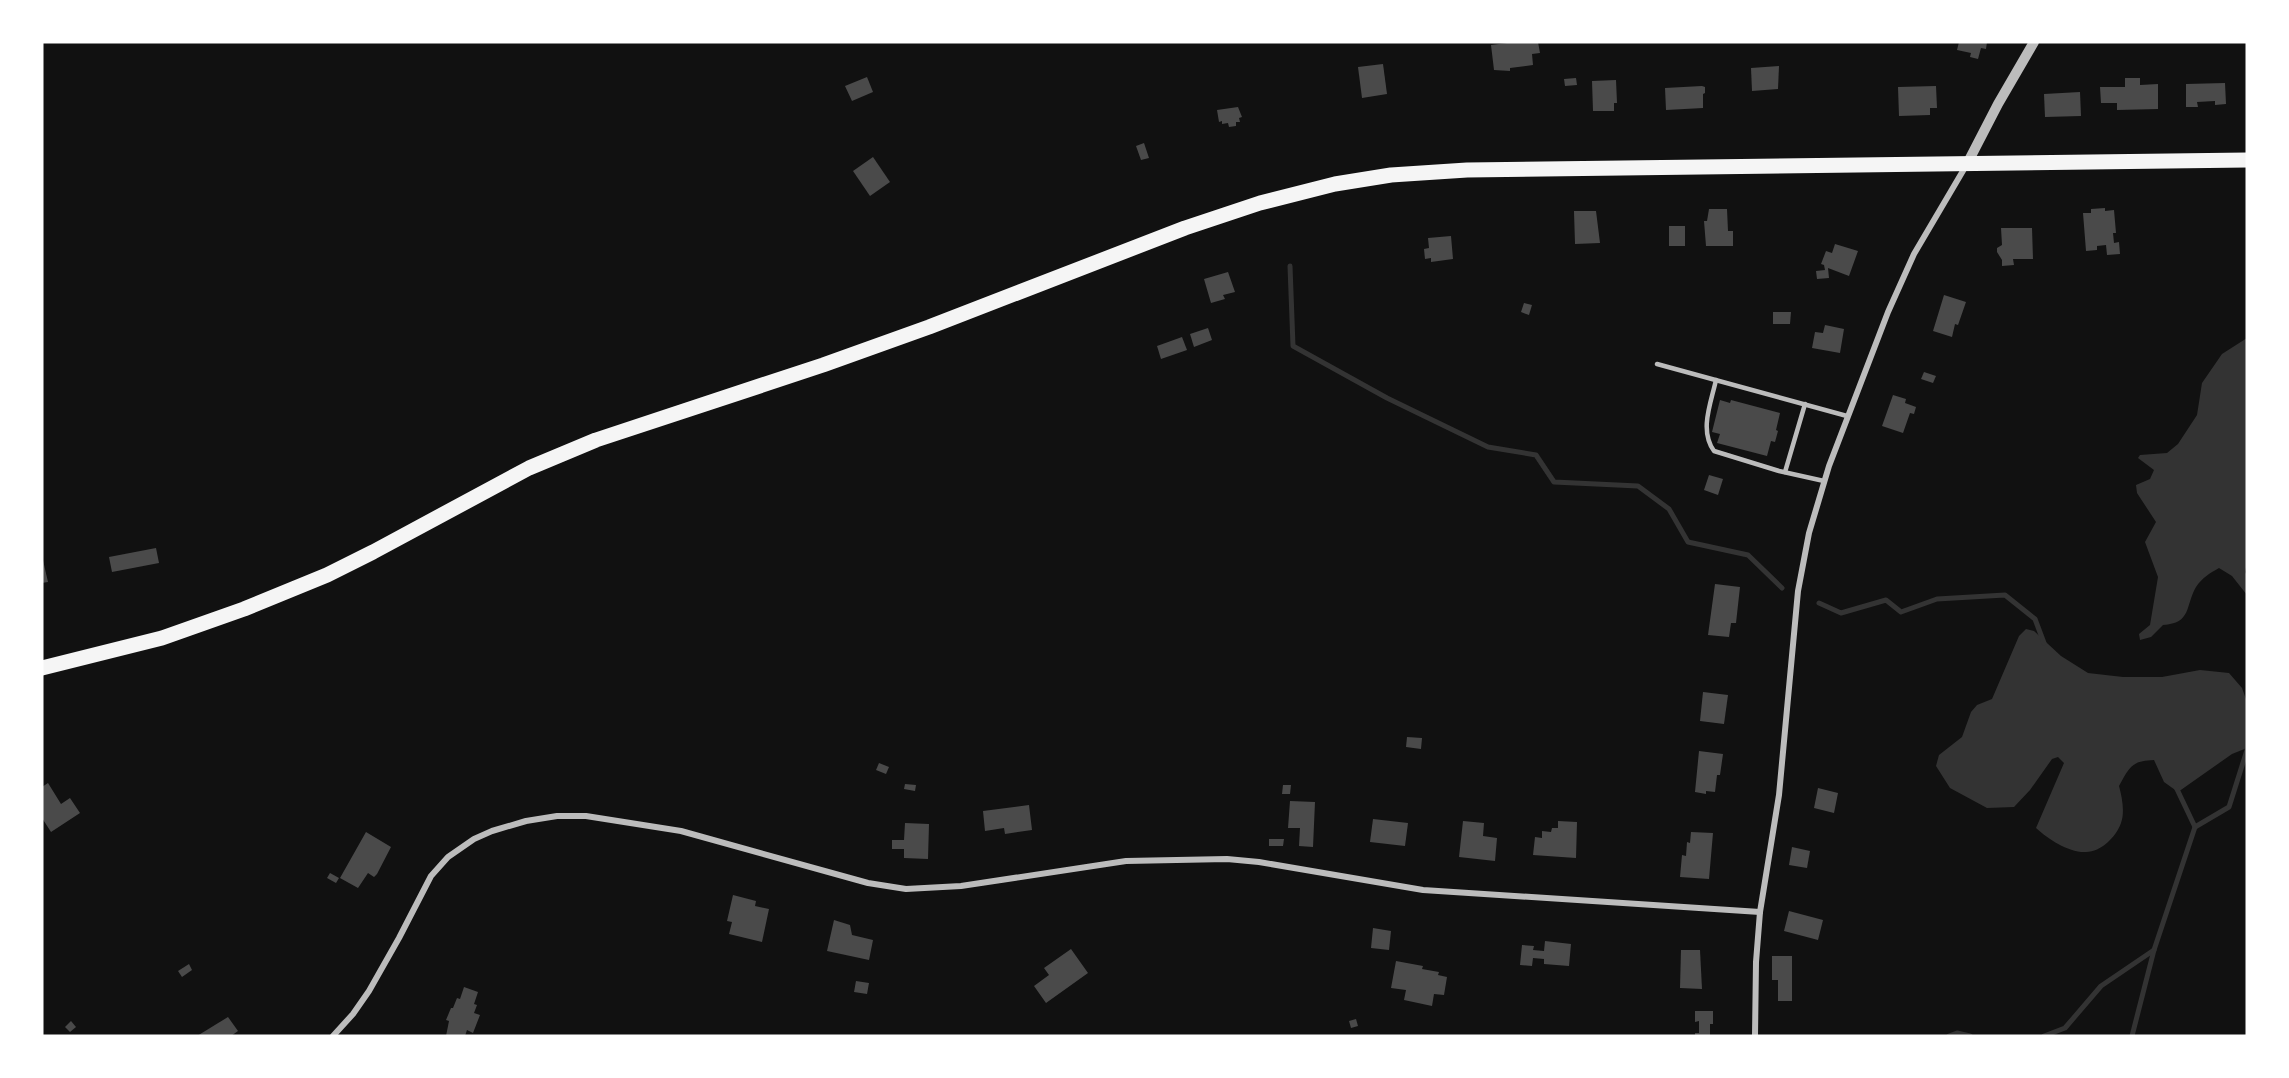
<svg xmlns="http://www.w3.org/2000/svg" width="2289" height="1078" viewBox="0 0 2289 1078" font-family="Arial,sans-serif">
<style>
.water{fill:#333}
.lines{fill:none;stroke-linecap:round;stroke-linejoin:round}
.stream{stroke:#333;stroke-width:5}
.building{fill:#4a4a4a}
.service{stroke:#bcbcbc;stroke-width:4.5}
.minor{stroke:#bcbcbc;stroke-width:6}
.tertiary{stroke:#bcbcbc;stroke-width:10}
.primary{stroke:#f5f5f5;stroke-width:15}
</style>
<rect width="100%" height="100%" fill="#111"/>
<g class="water">
<path d="M 2247,338 L 2247,562 L 2245,572 L 2247,576 L 2247,595 L 2232,576 L 2219,568 C 2210,573 2202,578 2196,587 C 2185,606 2192,623 2163,625 L 2151,637 L 2140,640 L 2139,634 L 2150,625 L 2158,577 L 2145,542 L 2156,522 L 2137,493 L 2136,485 L 2150,479 L 2154,470 L 2138,458 L 2140,455 L 2167,453 L 2178,444 L 2197,415 L 2202,383 L 2222,354 Z"/>
<path d="M 2026,629 L 2034,631 L 2061,656 L 2088,673 L 2123,677 L 2162,677 L 2200,670 L 2229,673 L 2242,688 L 2247,702 L 2247,748 L 2232,754 L 2178,792 L 2164,782 L 2154,760 C 2132,761 2130,766 2119,786 C 2122,797 2125,812 2121,823 C 2116,837 2101,852 2086,852 C 2069,853 2048,839 2036,828 L 2064,763 L 2058,757 L 2052,759 L 2030,790 L 2014,807 L 1987,808 L 1950,788 L 1936,766 L 1939,755 L 1962,737 L 1971,712 L 1977,705 L 1992,699 L 2019,636 Z"/>
</g>
<g class="lines">
<g class="stream">
<polyline points="1290,266 1293,346 1387,398 1488,447 1536,455 1554,482 1638,486 1669,509 1688,542 1748,555 1782,588"/>
<polyline points="1819,603 1841,613 1886,600 1901,612 1937,599 2005,595 2035,619 2044,643"/>
<polyline points="2175,785 2195,827"/>
<polyline points="1949,1036 1957,1033 1970,1036"/>
<polyline points="2044,1036 2065,1028 2101,986 2154,950"/>
<polyline points="2132,1036 2154,950 2195,827 2229,807 2247,750"/>
</g>
</g>
<g class="building">
<polygon points="1515,42 1538,42 1540,53 1532,54 1533,65 1510,68 1510,71 1494,70 1491,45"/>
<polygon points="1959,42 1987,42 1986,49 1981,48 1978,59 1970,57 1971,53 1957,50"/>
<polygon points="1383,64 1387,94 1362,98 1358,67"/>
<polygon points="1779,66 1778,89 1752,91 1751,68"/>
<polygon points="867,77 873,92 852,101 845,86"/>
<polygon points="1576,78 1577,85 1565,86 1564,79"/>
<polygon points="2125,78 2140,78 2140,85 2158,84 2158,109 2117,110 2117,103 2101,103 2100,87 2125,87"/>
<polygon points="1616,80 1617,103 1614,103 1614,111 1593,111 1592,81"/>
<polygon points="2225,83 2226,104 2215,105 2215,101 2197,102 2198,107 2186,107 2186,84"/>
<polygon points="1702,86 1705,87 1705,93 1703,94 1703,108 1666,110 1665,88"/>
<polygon points="1936,86 1937,108 1930,108 1930,115 1899,116 1898,87"/>
<polygon points="2080,92 2081,116 2045,117 2044,94"/>
<polygon points="1238,107 1242,117 1239,118 1240,122 1236,122 1236,126 1229,127 1228,123 1222,124 1222,121 1219,122 1217,110"/>
<polygon points="1144,143 1149,158 1141,160 1136,146"/>
<polygon points="873,157 890,182 870,196 853,171"/>
<polygon points="2105,208 2105,211 2114,210 2116,233 2113,233 2114,243 2119,242 2120,254 2107,255 2106,245 2097,246 2097,250 2086,251 2083,213 2091,213 2091,209"/>
<polygon points="1709,209 1727,209 1728,231 1733,231 1733,246 1706,246 1704,221 1707,221"/>
<polygon points="1574,211 1596,211 1600,243 1575,244"/>
<rect x="1669" y="226" width="16" height="20"/>
<polygon points="2001,228 2032,228 2033,259 2013,259 2014,265 2002,266 2002,260 1997,252 1997,248 2002,245"/>
<polygon points="1451,236 1453,259 1431,262 1431,258 1425,259 1424,249 1429,248 1428,238"/>
<polygon points="1835,244 1858,251 1849,276 1828,268 1829,278 1817,279 1816,271 1825,270 1824,265 1821,264 1826,251 1832,253"/>
<polygon points="1228,272 1235,292 1223,295 1225,299 1211,303 1204,279"/>
<polygon points="1944,295 1966,302 1958,325 1955,324 1952,337 1933,331"/>
<polygon points="1524,303 1532,305 1529,315 1521,312"/>
<polygon points="1773,312 1791,312 1790,324 1773,324"/>
<polygon points="1825,325 1844,329 1840,353 1812,348 1815,332 1823,333"/>
<polygon points="1208,328 1212,340 1194,347 1190,334"/>
<polygon points="1182,337 1187,350 1161,359 1157,346"/>
<polygon points="1924,372 1936,376 1933,383 1921,379"/>
<polygon points="1893,395 1906,399 1905,403 1916,407 1914,414 1910,413 1903,433 1882,426"/>
<polygon points="1720,400 1730,403 1731,400 1780,413 1776,430 1778,431 1775,442 1771,441 1767,456 1717,443 1720,434 1712,432"/>
<polygon points="1709,475 1723,479 1718,495 1704,490"/>
<polygon points="156,548 159,563 112,572 109,557"/>
<polygon points="42,556 48,582 42,583"/>
<polygon points="1715,584 1740,587 1736,623 1731,623 1729,637 1708,635"/>
<polygon points="1703,692 1728,695 1724,724 1700,721"/>
<polygon points="1407,737 1422,738 1421,749 1406,747"/>
<polygon points="1699,751 1723,754 1720,775 1717,775 1715,792 1706,791 1706,794 1695,792"/>
<polygon points="879,763 889,767 886,774 876,770"/>
<polygon points="48,783 61,804 70,798 80,813 51,832 42,818 42,787"/>
<polygon points="905,784 916,785 915,791 904,789"/>
<polygon points="1283,785 1291,785 1290,794 1282,794"/>
<polygon points="1818,788 1838,793 1834,813 1814,808"/>
<polygon points="1290,801 1315,802 1313,847 1299,846 1300,828 1288,828"/>
<polygon points="1029,805 1032,830 1005,834 1004,828 985,831 983,811"/>
<polygon points="1373,819 1408,823 1405,846 1370,842"/>
<polygon points="1463,821 1484,823 1483,836 1497,838 1495,861 1459,857"/>
<polygon points="1558,821 1577,822 1576,858 1533,855 1535,837 1542,838 1542,831 1551,832 1552,828 1558,828"/>
<polygon points="905,823 929,824 928,859 904,858 904,849 892,849 892,840 904,840"/>
<polygon points="366,832 391,847 377,874 374,877 368,873 358,888 340,878"/>
<polygon points="1691,832 1713,833 1709,879 1680,877 1682,855 1686,856 1687,842 1690,843"/>
<polygon points="1269,839 1284,839 1283,846 1269,846"/>
<polygon points="1792,847 1810,851 1807,868 1789,865"/>
<polygon points="330,873 339,878 336,883 327,878"/>
<polygon points="733,895 756,901 755,906 769,909 762,942 729,934 732,922 727,921"/>
<polygon points="1789,911 1823,920 1818,940 1784,931"/>
<polygon points="834,920 850,925 852,935 873,940 869,960 827,951"/>
<polygon points="1373,928 1391,931 1389,950 1371,948"/>
<polygon points="1545,941 1571,944 1569,966 1544,964 1544,959 1533,958 1532,966 1520,965 1522,945 1534,946 1533,950 1544,951"/>
<polygon points="1071,949 1088,973 1046,1003 1034,986 1049,975 1044,968"/>
<polygon points="1681,950 1700,950 1702,989 1680,988"/>
<polygon points="1772,956 1792,956 1792,1001 1778,1001 1778,980 1772,980"/>
<polygon points="1396,961 1423,966 1422,969 1439,972 1438,975 1447,977 1444,995 1434,994 1432,1006 1404,1000 1406,990 1391,988"/>
<polygon points="189,964 192,970 182,977 178,971"/>
<polygon points="856,981 869,983 867,994 854,992"/>
<polygon points="464,987 478,992 474,1004 477,1005 474,1013 480,1015 473,1033 467,1030 465,1036 446,1036 449,1021 446,1020 451,1008 453,1008 457,998 460,999"/>
<polygon points="1695,1011 1713,1011 1713,1024 1710,1024 1710,1036 1695,1036 1695,1033 1699,1033 1699,1021 1695,1022"/>
<polygon points="228,1017 238,1031 231,1036 197,1036"/>
<polygon points="1356,1019 1358,1026 1351,1028 1349,1021"/>
<polygon points="71,1021 76,1027 70,1032 65,1027"/>
</g>
<g class="lines">
<g class="service">
<polyline points="1657,364 1847,416"/>
<path d="M 1716,380 C 1711,403 1699,430 1714,451 L 1779,471 L 1824,481"/>
<polyline points="1785,472 1805,404"/>
</g>
<g class="minor">
<polyline points="333,1036 353,1014 369,991 399,938 431,876 448,857 474,839 492,831 526,821 557,816 586,816 681,831 868,883 906,889 961,886 1126,861 1227,859 1259,862 1423,890 1760,912"/>
<polyline points="1755,1036 1756,962 1760,912 1779,795 1798,591 1809,533 1829,466 1888,312 1914,254 1967,164"/>
</g>
<polyline class="tertiary" points="1967,164 1998,104 2034,42"/>
<polyline class="primary" points="42,668 162,638 244,609 327,575 373,552 529,468 596,440 823,365 929,327 1185,228 1260,203 1335,184 1391,175 1467,170 2247,160"/>
</g>
<rect width="2289" height="1078" fill="none" stroke="#ffffff" stroke-width="87"/>
</svg>
